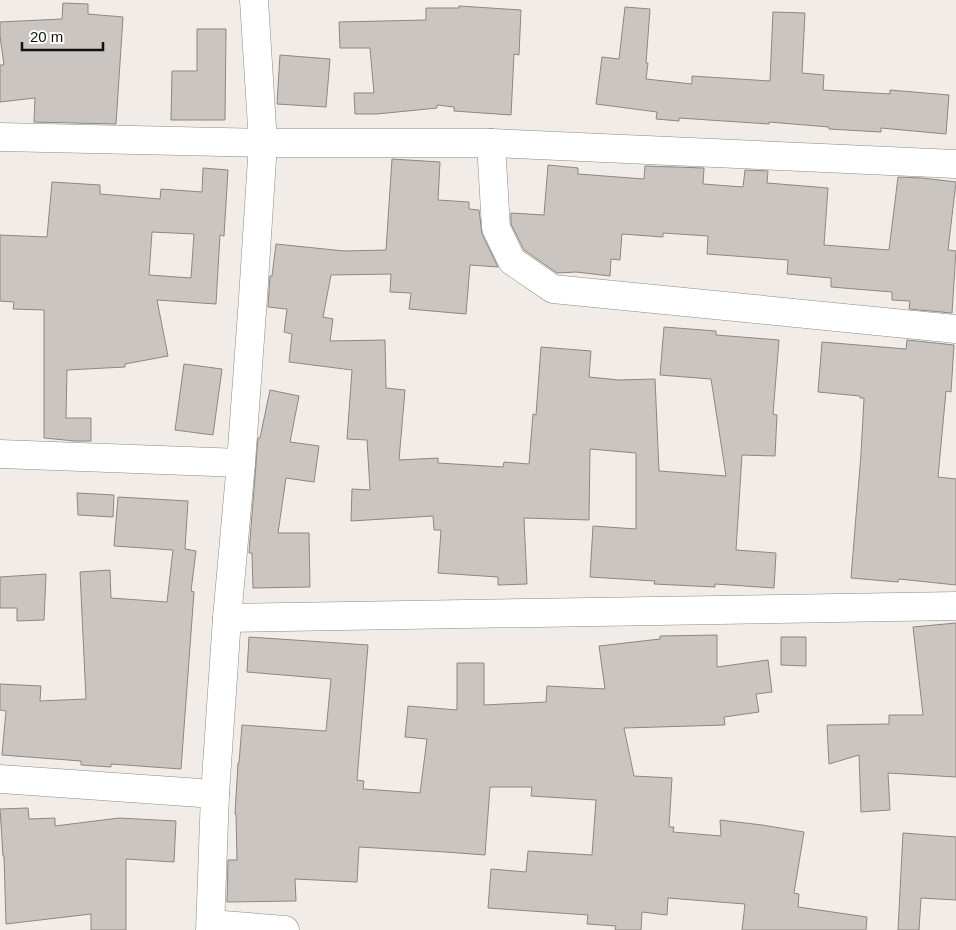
<svg xmlns="http://www.w3.org/2000/svg" width="956" height="930" viewBox="0 0 956 930" font-family="Arial,sans-serif">
<style>
.building{fill:#cbc5c1;stroke:#8d8783;fill-rule:evenodd}
.lines{fill:none;stroke-linecap:round;stroke-linejoin:round}
.minor-casing{stroke:#8e8a85;stroke-width:29}
.minor{stroke:#fff;stroke-width:28}
</style>
<rect width="100%" height="100%" fill="#f1ece7"/>
<g class="building">
<polygon points="63,3 88,4 88,14 123,17 116,124 34,122 35,98 0,102 0,65 4,65 0,36 0,22 62,19"/>
<polygon points="459,6 521,10 519,55 514,54 511,115 454,111 454,107 437,105 437,108 377,114 355,114 354,93 374,93 370,48 340,48 339,22 426,20 426,8 459,8"/>
<polygon points="625,7 650,9 646,63 648,63 646,79 692,84 692,76 770,81 773,12 805,13 802,73 824,75 823,90 890,94 890,90 949,95 946,134 881,128 881,132 829,129 829,127 769,122 769,124 679,118 679,121 656,119 657,112 596,104 602,57 619,59"/>
<polygon points="197,29 226,29 225,120 171,120 172,71 197,71"/>
<polygon points="280,55 330,59 326,107 277,104"/>
<polygon points="392,159 440,162 438,200 469,202 469,209 479,210 482,234 498,267 470,265 466,314 409,309 411,293 390,292 391,274 331,275 323,317 333,319 330,341 385,340 386,388 405,390 399,460 438,458 438,463 503,467 504,462 529,464 533,414 536,415 541,347 591,351 589,377 619,380 655,379 659,471 726,476 711,379 660,375 664,327 716,331 716,335 779,340 773,414 777,415 775,456 742,455 736,550 776,553 774,588 715,584 715,587 654,584 655,581 590,577 593,526 636,529 636,453 590,449 589,520 524,518 527,584 498,585 498,577 438,573 441,530 434,530 433,516 351,521 352,489 370,490 367,440 347,439 352,370 289,362 292,334 284,332 287,309 268,307 270,276 272,276 276,244 344,251 386,250"/>
<polygon points="548,165 578,168 578,174 644,179 645,166 704,168 703,184 743,187 745,170 768,171 767,183 828,188 824,245 889,250 898,177 922,178 956,182 948,250 956,251 952,313 909,309 910,301 892,300 892,292 831,287 831,278 787,274 788,260 707,254 708,236 663,233 663,237 622,234 620,260 611,259 610,276 576,272 557,273 524,250 511,224 511,213 544,215"/>
<path d="M 203,168 L 228,170 L 224,236 L 220,235 L 216,304 L 157,300 L 168,356 L 125,364 L 125,367 L 67,370 L 66,418 L 91,418 L 91,441 L 75,441 L 44,438 L 44,310 L 13,309 L 14,302 L 0,301 L 0,235 L 47,237 L 52,182 L 100,185 L 100,194 L 160,199 L 161,189 L 202,192 ZM 152,232 L 194,234 L 191,278 L 149,275 Z"/>
<polygon points="907,340 954,345 951,392 946,391 938,477 956,479 956,585 899,579 898,582 851,578 861,454 864,398 860,398 860,396 818,392 822,342 906,349"/>
<polygon points="184,364 222,369 213,435 175,430"/>
<polygon points="270,390 299,396 290,442 319,446 314,482 286,478 278,533 309,533 310,587 253,588 252,553 249,553 258,438 260,438"/>
<polygon points="77,493 114,495 113,517 78,515"/>
<polygon points="118,497 188,501 185,549 196,551 191,591 194,592 181,769 111,764 111,767 81,765 81,761 2,755 6,711 0,710 0,684 41,686 40,701 86,699 80,572 110,570 111,598 167,602 173,550 114,546"/>
<polygon points="46,574 44,620 17,621 17,608 0,608 0,577"/>
<polygon points="956,623 956,777 888,773 890,810 861,812 859,755 829,764 827,725 889,724 889,715 923,715 913,627"/>
<polygon points="717,635 717,667 768,660 772,692 756,694 759,712 724,717 725,725 624,728 634,776 672,778 669,827 674,827 673,832 721,836 720,820 762,825 804,832 794,893 799,894 798,907 867,917 866,930 742,930 745,904 668,898 667,915 642,912 641,930 615,930 616,926 587,924 588,915 488,908 491,869 526,872 528,851 592,855 596,800 531,796 532,787 490,787 485,855 446,852 359,847 357,882 295,879 296,901 227,902 228,860 237,860 236,814 235,814 238,763 239,763 242,725 326,731 331,679 247,672 249,637 368,645 357,780 364,781 363,789 420,793 427,739 405,737 408,706 457,710 457,663 484,663 484,705 546,702 547,686 605,689 599,646 660,639 660,636"/>
<polygon points="781,637 806,637 806,666 781,665"/>
<polygon points="28,808 29,819 55,818 55,826 119,818 176,821 174,862 126,859 126,930 91,930 91,914 6,924 4,856 3,856 0,809"/>
<polygon points="903,833 956,837 956,900 921,898 919,930 898,930"/>
</g>
<g class="lines">
<defs>
<g id="minor">
<polyline points="0,137 263,143 491,143 956,164"/>
<polyline points="491,143 496,228 512,261 553,289 956,329"/>
<polyline points="0,454 241,463"/>
<polyline points="227,618 956,606"/>
<polyline points="0,779 215,794"/>
<polyline points="211,924 285,930"/>
<polyline points="210,930 215,794 227,618 241,463 253,298 263,143 254,0"/>
</g>
</defs>
<use href="#minor" class="minor-casing"/>
<use href="#minor" class="minor"/>
</g>
<path d="M22 42v8h81v-8" fill="none" stroke="#11100e" stroke-width="2.5"/>
<text x="30" y="42" font-size="15" fill="#11100e" stroke="#ffffff" stroke-width="4" paint-order="stroke">20 m</text>
</svg>
